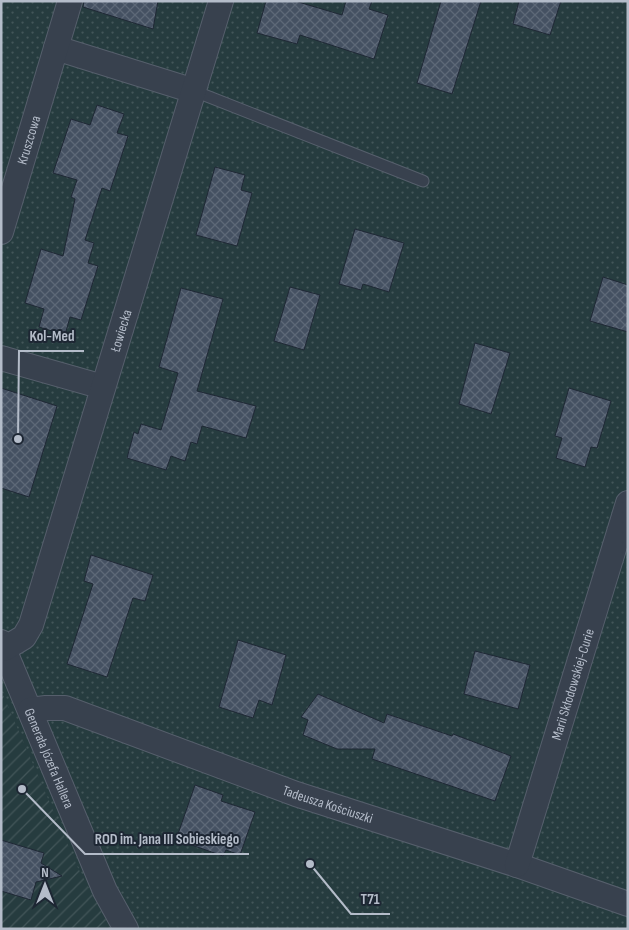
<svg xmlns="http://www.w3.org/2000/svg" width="629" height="930" viewBox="0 0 629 930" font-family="'Sofia Sans Condensed',sans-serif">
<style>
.park{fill:url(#park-dots)}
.garden{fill:url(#garden-furrows)}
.building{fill:url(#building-cross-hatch);stroke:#1f2835}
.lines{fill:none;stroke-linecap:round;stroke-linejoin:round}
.service-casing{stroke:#565f6c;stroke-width:13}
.minor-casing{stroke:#565f6c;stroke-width:26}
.service{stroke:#38414e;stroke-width:11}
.minor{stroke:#38414e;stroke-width:24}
.labels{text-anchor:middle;stroke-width:4;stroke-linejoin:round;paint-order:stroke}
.street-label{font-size:14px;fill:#b4bcc9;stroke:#1d2633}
.leader{fill:none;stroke:#b4bcc9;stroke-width:2}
.callout-dot{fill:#b4bcc9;stroke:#1d2633;stroke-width:2}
.callout-label{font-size:15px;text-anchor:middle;font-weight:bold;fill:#b4bcc9;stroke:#1d2633;stroke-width:4;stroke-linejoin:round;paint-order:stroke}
</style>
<defs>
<pattern id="park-dots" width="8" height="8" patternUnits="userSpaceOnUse" patternTransform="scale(1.25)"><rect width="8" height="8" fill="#263c3f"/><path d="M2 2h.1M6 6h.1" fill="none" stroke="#435659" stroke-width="1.8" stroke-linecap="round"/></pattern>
<pattern id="garden-furrows" width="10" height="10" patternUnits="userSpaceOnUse" patternTransform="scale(1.25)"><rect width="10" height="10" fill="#263c3f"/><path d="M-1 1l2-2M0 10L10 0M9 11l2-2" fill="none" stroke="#435659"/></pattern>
<pattern id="building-cross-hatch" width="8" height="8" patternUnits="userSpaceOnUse" patternTransform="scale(1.25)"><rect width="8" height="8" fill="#455162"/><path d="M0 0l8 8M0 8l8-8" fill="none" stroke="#5d6877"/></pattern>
</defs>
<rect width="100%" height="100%" fill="#242f3e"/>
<rect class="park" x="1" y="1" width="627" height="928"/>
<polygon class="garden" points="1,690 78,868 111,929 1,929"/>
<g class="building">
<polygon points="84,1 158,1 153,29 83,7"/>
<polygon points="266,1 295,1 342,15 346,1 372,1 369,9 388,15 374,59 300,35 297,44 257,33"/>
<polygon points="441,1 481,1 452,94 417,83"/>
<polygon points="519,1 561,1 550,35 513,24"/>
<polygon points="97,105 124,114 117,133 128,136 110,191 102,188 85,240 94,243 88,263 98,266 81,320 70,317 65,335 39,327 44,309 25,303 41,249 63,256 75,199 71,197 77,180 53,173 71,119 90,125"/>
<polygon points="215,167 245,175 241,190 252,193 237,246 196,235"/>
<polygon points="355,229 404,243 389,292 363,284 361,290 339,284"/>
<polygon points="603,277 628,285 628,332 590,321"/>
<polygon points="290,287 320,295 304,350 274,341"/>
<polygon points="181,288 223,299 197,391 256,406 246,438 202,426 197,444 191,442 185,461 171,456 166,470 127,458 134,432 138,434 141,424 161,430 178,373 159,367"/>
<polygon points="475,343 510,353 491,414 459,404"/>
<polygon points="1,388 57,406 29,497 1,488"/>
<polygon points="569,388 611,401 597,448 591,447 585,467 556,458 562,438 555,436"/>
<polygon points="91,555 153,575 145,601 133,598 107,677 67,664 93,584 84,581"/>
<polygon points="238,640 286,655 272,705 259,700 253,718 219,707"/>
<polygon points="475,651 530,665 518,709 464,694"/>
<polygon points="318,694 384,723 387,714 452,736 453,734 511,756 495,801 372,759 375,749 337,749 303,735 308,720 301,717"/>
<polygon points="195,785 223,795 221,801 255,812 240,855 226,850 223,856 183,842 185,837 178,834"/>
<polygon points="1,840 44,853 41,863 62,876 36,882 31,900 1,891"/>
</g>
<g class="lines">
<defs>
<polyline id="service" points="194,91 423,181"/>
<g id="minor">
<polyline points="56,48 194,91"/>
<path id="s1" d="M 1,232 L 70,1"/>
<polyline points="1,358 103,387"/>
<path id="s2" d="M 1,642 L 105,891 L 126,929"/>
<path id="s3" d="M 4,649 L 24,637 L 31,625 L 221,1"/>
<path id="s4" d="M 30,710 L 46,708 L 65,708 L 296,794 L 517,865 L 628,904"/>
<path id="s5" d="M 517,865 L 628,503"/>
</g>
</defs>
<use href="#service" class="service-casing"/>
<use href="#minor" class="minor-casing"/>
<use href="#service" class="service"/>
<use href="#minor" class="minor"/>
</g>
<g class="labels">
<g class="street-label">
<text dy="5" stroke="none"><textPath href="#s1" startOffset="96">Kruszcowa</textPath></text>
<text dy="5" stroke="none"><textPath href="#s3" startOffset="345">Łowiecka</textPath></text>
<text dy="5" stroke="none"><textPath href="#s5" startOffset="189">Marii Skłodowskiej-Curie</textPath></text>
<text dy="5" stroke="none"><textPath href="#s2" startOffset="126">Generała Józefa Hallera</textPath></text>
<text dy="5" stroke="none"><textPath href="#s4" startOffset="315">Tadeusza Kościuszki</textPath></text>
</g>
</g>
<path class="leader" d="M18 439L19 351H84M22 789L85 854H249M310 864L351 914H390"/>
<g class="callout-dot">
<circle cx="18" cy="439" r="5"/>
<circle cx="22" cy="789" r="5"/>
<circle cx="310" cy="864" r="5"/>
</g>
<g class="callout-label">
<text x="52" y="341">Kol-Med</text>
<text x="167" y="844">ROD im. Jana III Sobieskiego</text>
<text x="370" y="904">T71</text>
</g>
<rect width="629" height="930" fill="none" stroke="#b4bcc9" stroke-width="5"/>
<g transform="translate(45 885)" stroke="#1d2633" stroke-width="4" paint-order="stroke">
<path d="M0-4L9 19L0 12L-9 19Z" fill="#b4bcc9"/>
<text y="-8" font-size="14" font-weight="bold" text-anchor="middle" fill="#b4bcc9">N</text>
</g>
</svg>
